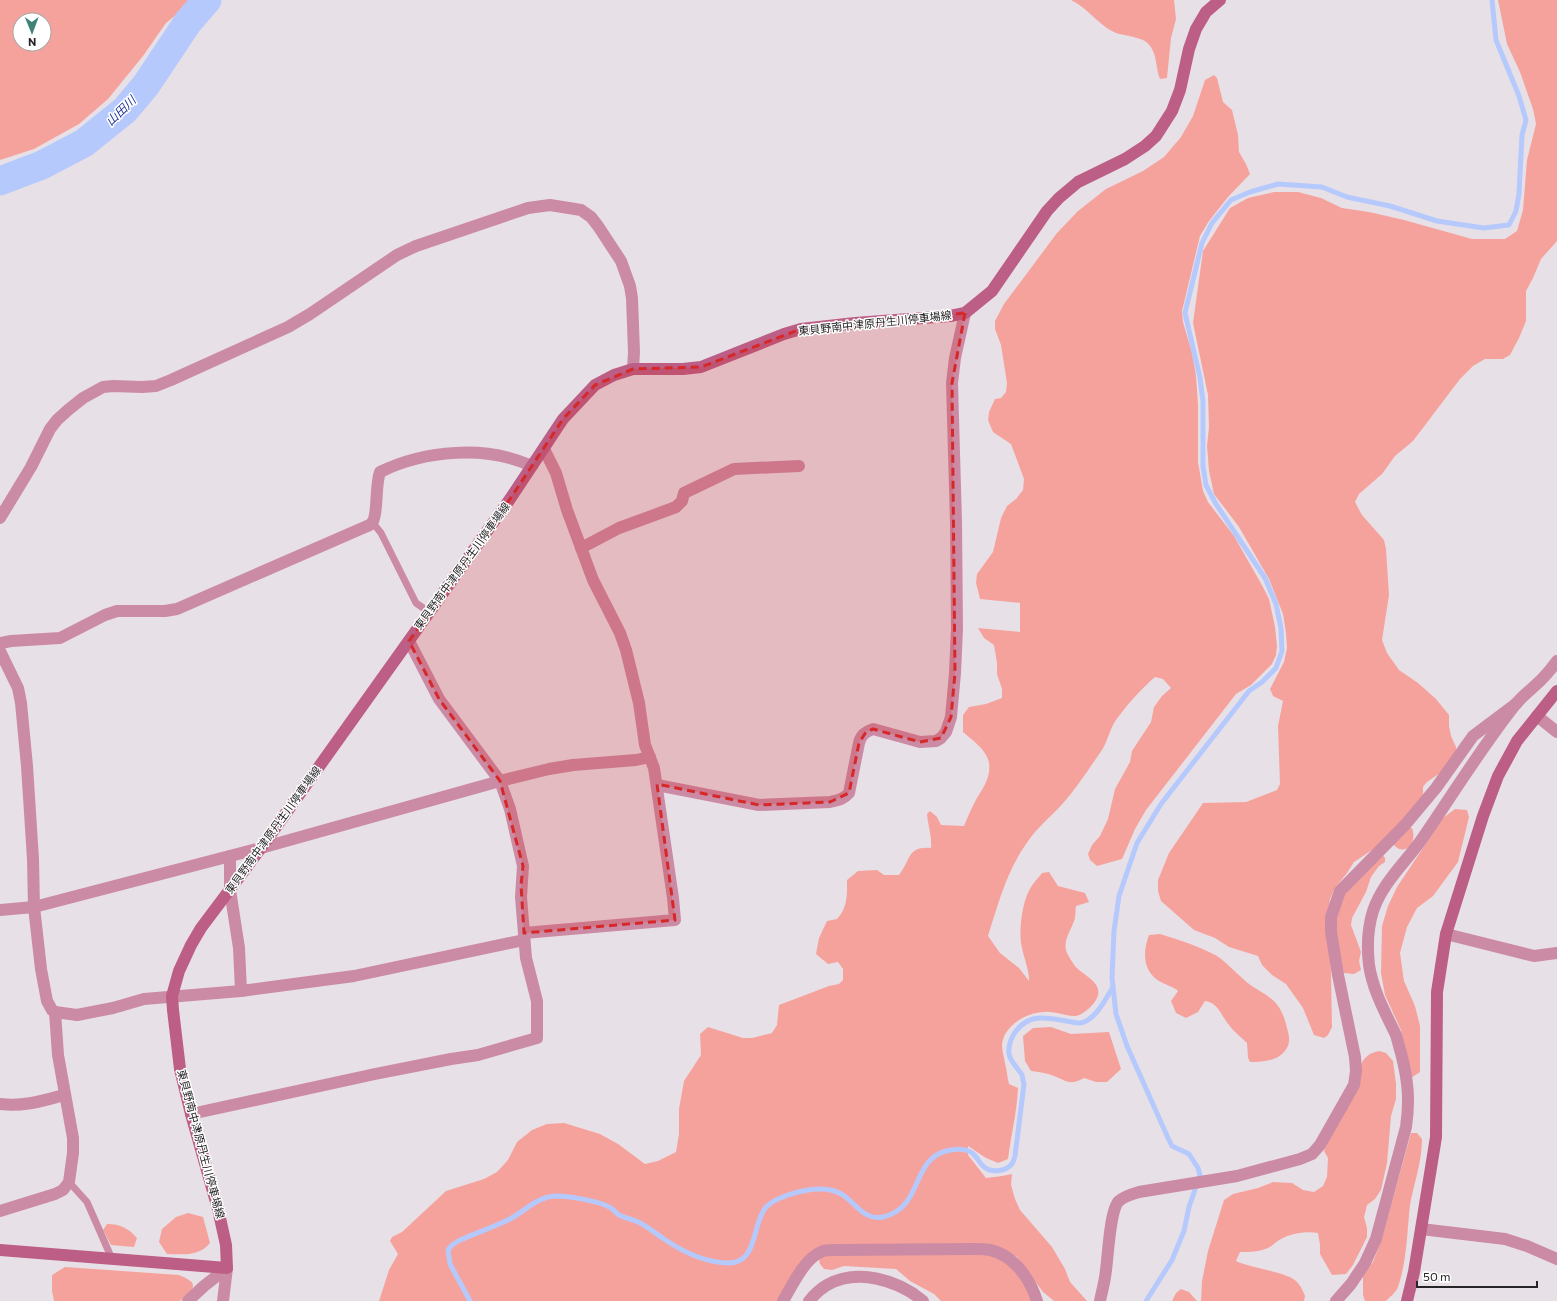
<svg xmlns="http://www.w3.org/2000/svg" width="1557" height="1301" viewBox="0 0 1557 1301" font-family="Commissioner,'Noto Sans JP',sans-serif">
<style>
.green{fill:#f6a29c;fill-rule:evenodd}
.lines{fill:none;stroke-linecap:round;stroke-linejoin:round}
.stream{stroke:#b5c9fd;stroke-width:5}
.river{stroke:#b5c9fd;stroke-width:29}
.lane{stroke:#cc8ba4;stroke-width:7}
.street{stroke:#cc8ba4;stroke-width:12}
.secondary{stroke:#bc5e85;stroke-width:12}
.marked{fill:#d62828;fill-opacity:0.2;stroke:#d62828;stroke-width:3;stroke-dasharray:8 5;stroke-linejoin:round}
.labels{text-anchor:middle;stroke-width:3;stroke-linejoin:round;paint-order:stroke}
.street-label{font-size:11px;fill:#262426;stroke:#fff}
.water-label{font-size:12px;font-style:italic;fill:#233797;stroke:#fff}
</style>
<rect width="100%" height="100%" fill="#e8e0e7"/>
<g class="green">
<path d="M 0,0 L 194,0 L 166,23 L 143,56 L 108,99 L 79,124 L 34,149 L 0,160 ZM 20,20 L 44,20 L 44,44 L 20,44 Z"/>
<path d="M 1071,0 L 1174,0 L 1176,19 L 1171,38 L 1167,78 L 1160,79 C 1156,69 1157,58 1152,49 C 1146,36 1128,37 1116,33 C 1099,26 1088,8 1071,0 Z"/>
<polygon points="1498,0 1557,0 1557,241 1541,259 1533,278 1526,291 1526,321 1519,338 1510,355 1503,359 1485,359 1473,366 1460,379 1413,441 1395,456 1382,474 1359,494 1355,502 1362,515 1384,540 1386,549 1389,595 1382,640 1387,653 1399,670 1418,683 1436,699 1449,715 1449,726 1451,736 1456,747 1456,756 1440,773 1427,782 1423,787 1423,797 1381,844 1354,862 1347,873 1335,888 1330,899 1328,915 1331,973 1332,1027 1328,1035 1324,1038 1314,1035 1303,1008 1286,984 1272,975 1262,965 1258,956 1229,947 1215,938 1194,930 1161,901 1158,891 1158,880 1169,853 1203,803 1246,802 1277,790 1280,784 1278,726 1283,701 1273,696 1270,689 1284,662 1287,648 1286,633 1283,614 1269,579 1239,527 1214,494 1209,471 1207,446 1209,427 1208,395 1193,323 1203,251 1230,208 1248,198 1274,192 1298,192 1321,198 1342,208 1369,212 1404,220 1472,239 1505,239 1517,231 1523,210 1527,160 1536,124 1533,109 1520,72 1507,44"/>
<path d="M 1214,75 L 1217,78 L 1223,102 L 1232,110 L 1238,135 L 1239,152 L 1246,164 L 1250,174 L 1228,197 L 1209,221 L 1200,236 L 1182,311 L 1183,322 L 1192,353 L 1196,376 L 1198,405 L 1198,462 L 1203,491 L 1208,502 L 1234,536 L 1263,587 L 1269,599 L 1275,627 L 1277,646 L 1276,655 L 1272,664 L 1251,685 L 1236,694 L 1146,810 L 1135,829 L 1122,859 L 1097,866 L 1090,860 L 1088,854 L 1092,845 L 1100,836 L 1108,819 L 1115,789 L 1130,762 L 1132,751 L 1151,722 L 1154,707 L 1162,696 L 1171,688 L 1163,679 L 1155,677 C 1142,688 1122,710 1113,725 C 1109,733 1107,742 1102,750 C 1090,767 1078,786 1065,801 C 1052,816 1037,827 1026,844 C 1007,871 998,904 988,936 L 1000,953 L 1019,968 L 1029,981 C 1029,969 1024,959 1022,948 C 1018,932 1022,901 1031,887 C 1034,882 1039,877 1042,873 L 1049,872 L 1058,886 L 1085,893 L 1089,902 L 1076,906 C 1075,911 1076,917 1074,921 C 1071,930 1062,942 1067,953 C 1069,957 1072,962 1075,966 C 1082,975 1104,982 1097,998 C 1094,1005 1081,1017 1074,1016 C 1064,1016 1054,1011 1044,1012 C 1027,1012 1003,1026 1002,1045 C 1002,1051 1004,1057 1005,1063 C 1007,1070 1007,1077 1009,1084 L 1018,1088 C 1017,1112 1011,1135 1008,1159 L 998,1163 L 986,1158 L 968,1146 L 968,1155 L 986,1178 L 1002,1176 L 1012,1174 L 1011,1185 L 1015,1199 L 1020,1210 L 1052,1247 L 1065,1269 L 1070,1282 L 1087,1301 L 1054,1301 L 1043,1292 L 1017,1257 L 994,1247 L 831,1245 L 777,1301 L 379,1301 L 389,1270 L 398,1254 L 390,1241 L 392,1237 L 402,1232 L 446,1191 L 484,1179 L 497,1172 L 508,1160 L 517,1142 L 532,1130 L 547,1124 L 564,1123 L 600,1134 L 618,1144 L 645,1164 L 658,1161 L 676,1152 L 679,1134 L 679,1109 L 684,1081 L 701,1055 L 700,1034 L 708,1027 L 743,1038 L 752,1038 L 772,1033 L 777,1025 L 779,1005 L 829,986 L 839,984 L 843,980 L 843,969 L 838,962 L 828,964 L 816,954 L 819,938 L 827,921 L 837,919 C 848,907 847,895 847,880 L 858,871 L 877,870 L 884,875 L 899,875 C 911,860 907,846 931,848 C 932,836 928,826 927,814 L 930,811 L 937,817 L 941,825 L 964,826 C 968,816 972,807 977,798 C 984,787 991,776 989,763 C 987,750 972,740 963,732 L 963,715 L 969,707 L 986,704 L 1002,698 L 1002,689 L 997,674 L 997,663 L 994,645 L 984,638 L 978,628 L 1020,632 L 1020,603 L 980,599 L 976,583 L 977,574 L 993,552 L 1001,518 L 1007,506 L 1016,499 L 1023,490 L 1024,479 L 1011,444 L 993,432 L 988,420 L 989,412 L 995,399 L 1001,398 L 1006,392 L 1007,383 L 1001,345 L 995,329 L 995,321 L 1004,304 L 1057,233 L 1078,211 L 1106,189 L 1143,171 L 1164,157 L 1181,137 L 1193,116 L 1205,80 Z"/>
<polygon points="1455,809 1467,810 1469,817 1458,862 1433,896 1417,908 1407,927 1400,953 1404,981 1415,1006 1420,1026 1420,1072 1411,1078 1401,1030 1385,995 1381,973 1382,926 1388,906 1397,887 1443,818"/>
<path d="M 1408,828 L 1412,828 C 1418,843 1404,858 1393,844 Z"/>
<polygon points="1383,855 1385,858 1385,862 1379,866 1371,877 1366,892 1352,918 1351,925 1361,952 1359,961 1361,970 1354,974 1344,973 1339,966 1335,923 1344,895"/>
<path d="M 1160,934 C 1179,940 1199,946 1217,956 C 1226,962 1232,969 1240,976 C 1262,998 1279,992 1287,1028 C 1289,1035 1290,1040 1288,1046 C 1281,1061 1264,1062 1250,1062 L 1248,1058 L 1247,1043 C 1241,1037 1234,1032 1229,1025 C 1221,1016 1219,1003 1205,1001 L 1198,1012 L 1186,1018 L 1176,1013 L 1171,1001 L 1178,991 C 1173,986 1165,985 1159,981 C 1142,970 1143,951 1149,935 Z"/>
<path d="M 1051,1027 L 1071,1034 L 1109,1032 L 1121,1069 L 1107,1082 L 1096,1082 L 1084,1078 C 1069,1086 1067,1081 1054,1076 C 1046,1073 1039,1072 1031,1071 L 1025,1061 L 1023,1036 L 1033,1028 Z"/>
<path d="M 1379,1051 L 1386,1053 L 1393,1061 L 1396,1084 L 1396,1099 L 1391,1116 L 1387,1163 L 1381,1190 L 1375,1199 L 1367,1205 L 1364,1217 L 1367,1228 L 1367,1237 L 1353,1265 L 1346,1274 L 1332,1275 L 1320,1254 L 1320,1245 L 1318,1233 C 1307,1231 1291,1233 1281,1239 C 1276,1241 1273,1246 1268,1248 C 1259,1252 1250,1252 1240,1252 L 1236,1261 C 1250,1268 1288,1272 1297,1282 C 1301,1286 1303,1291 1305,1296 L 1304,1301 L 1201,1301 L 1202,1281 L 1208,1251 L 1224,1200 L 1233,1194 L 1258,1188 L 1273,1182 L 1292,1183 L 1303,1190 L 1314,1192 L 1323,1186 L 1327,1177 L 1328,1158 L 1324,1151 L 1359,1070 C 1362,1059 1368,1053 1379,1051 Z"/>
<path d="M 1411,1133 L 1417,1133 L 1422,1139 C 1422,1162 1414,1183 1410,1205 C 1407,1232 1407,1261 1398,1287 C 1396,1292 1390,1297 1386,1301 L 1365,1301 L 1363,1295 L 1363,1276 L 1373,1262 L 1382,1239 Z"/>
<path d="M 188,1213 L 203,1217 L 210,1243 C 199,1257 182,1254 167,1254 L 159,1242 L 162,1229 L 176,1217 Z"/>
<path d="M 107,1224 C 120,1224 128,1228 137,1238 L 134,1247 L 111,1245 L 103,1230 Z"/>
<path d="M 975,1253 C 985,1254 995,1255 1003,1260 C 1016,1269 1026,1287 1032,1301 L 941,1301 L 934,1294 L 910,1281 L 896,1269 L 844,1266 L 832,1270 L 824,1269 L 820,1264 L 819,1260 L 822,1255 Z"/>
<path d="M 65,1267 L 179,1275 C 199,1283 196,1288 180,1301 L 54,1301 L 52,1291 L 52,1275 Z"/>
<polygon points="1181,1289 1189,1292 1197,1301 1172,1301 1176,1293"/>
</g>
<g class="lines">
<g class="stream">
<path d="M 470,1301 L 450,1264 L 448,1250 L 452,1245 L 460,1240 C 476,1233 494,1227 510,1219 C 525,1211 537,1197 555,1196 C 569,1196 600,1201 611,1208 C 614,1210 616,1213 619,1215 C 625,1218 632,1219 638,1222 C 647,1226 655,1233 664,1239 C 683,1252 705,1263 730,1263 C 758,1262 752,1223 766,1207 C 777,1196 805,1189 820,1189 C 828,1189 837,1191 843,1195 C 856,1204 865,1221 883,1217 C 923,1208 911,1160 946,1151 C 954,1149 965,1148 972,1153 C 977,1156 979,1163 983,1166 C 990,1173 1004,1172 1011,1165 C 1013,1163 1014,1159 1015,1156 L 1024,1084 C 1023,1082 1023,1078 1022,1075 C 1018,1068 1011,1063 1009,1054 C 1008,1047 1011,1037 1016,1031 C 1031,1011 1051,1019 1072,1022 C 1076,1023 1080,1024 1084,1022 C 1097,1017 1106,998 1113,987"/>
<polyline points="1146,1301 1172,1260 1184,1231 1189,1207 1200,1175 1198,1168 1189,1154 1172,1146 1168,1138 1127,1046 1116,1014 1112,978 1114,931 1119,896 1137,843 1161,804 1249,691 1262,682 1276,668 1282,651 1281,628 1276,604 1265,578 1216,504 1206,485 1203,466 1203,401 1200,378 1185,313 1202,243 1212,223 1231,200 1250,192 1278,184 1322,187 1347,197 1390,206 1437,221 1484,228 1509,225 1516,211 1519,194 1522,135 1526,120 1519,96 1496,40 1492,0"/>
</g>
<polyline class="river" points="0,181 42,165 84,143 125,110 146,85 188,22 207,0"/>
<g class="lane">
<polyline points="373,523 381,533 416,603 429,612"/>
<polyline points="69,1182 87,1202 112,1259"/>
</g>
<g class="street">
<polyline points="0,518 31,467 50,429 57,420 68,410 83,398 103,387 113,386 142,387 156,386 171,380 288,327 310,314 397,255 416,246 528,208 550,205 581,210 591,217 598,226 621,261 630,286 632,298 634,352 633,369"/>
<polyline points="581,548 619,528 676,507 682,501 684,493 734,469 799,466"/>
<path d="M 0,643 L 11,641 L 60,638 L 105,615 L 117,611 L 165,611 L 177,609 L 365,527 C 368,526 372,524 373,521 C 378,513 375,486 380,472 C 425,450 486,445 532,466"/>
<polyline points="0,651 18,688 21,703 27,766 33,859 34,907 41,969 47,1001 52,1010 55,1012 77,1015 113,1008 144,999 241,991 354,976 524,940"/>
<polyline points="1537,716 1557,732"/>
<path d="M 657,785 L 759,805 L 830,802 C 838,800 844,799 849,793 L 859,743 C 861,735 865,732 873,729 L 920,742 L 936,741 L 941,738 L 946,732 L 951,717 L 955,673 L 957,629 L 956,522 L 952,383 L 955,358 L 965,313"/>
<polyline points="230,856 230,890 239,948 241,991"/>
<polyline points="0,910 34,907 261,848 500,781 549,769 573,765 636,760 650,757"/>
<polyline points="524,933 675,920 673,898 654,768 645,745 639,703 626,650 620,633 593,580 567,510 556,473 544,449"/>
<polyline points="1446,934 1534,956 1557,953"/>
<path d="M 0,1104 C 23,1107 42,1101 64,1095"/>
<polyline points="191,1114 375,1074 451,1059 478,1055 537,1038 537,1001 526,958 521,897 523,866 510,809 500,781 439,699 409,641"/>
<polyline points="0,1211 55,1194 63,1190 69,1182 73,1153 73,1138 58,1055 55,1012"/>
<polyline points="1421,1229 1505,1239 1527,1246 1557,1259"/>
<polyline points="188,1301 204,1286 227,1268"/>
<polyline points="223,1301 227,1268"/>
<path d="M 783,1301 C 792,1286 804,1259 821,1252 C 824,1250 829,1250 833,1250 L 974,1249 C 979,1249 985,1249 990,1250 C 1014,1255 1030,1279 1037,1301"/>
<path d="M 809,1301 C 814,1295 820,1289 827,1285 C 858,1268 898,1280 923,1301"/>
<path d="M 1100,1301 C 1102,1291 1105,1281 1106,1270 C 1108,1256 1110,1209 1119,1201 C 1124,1196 1132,1194 1139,1192 L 1237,1176 L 1300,1159 L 1312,1154 L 1320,1145 L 1354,1085 L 1356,1071 L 1355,1057 L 1338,975 L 1331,932 L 1331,917 L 1340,891 L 1405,825 L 1436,788 L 1473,736 L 1517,703"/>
<path d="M 1336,1301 L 1351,1284 L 1365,1263 L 1376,1239 L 1406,1127 C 1410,1100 1408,1080 1401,1053 C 1399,1047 1398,1041 1396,1035 C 1385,1012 1373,991 1369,965 C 1367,948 1368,927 1373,911 C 1383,882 1405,863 1422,839 C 1453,794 1481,748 1515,705 C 1522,696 1533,688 1541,680 C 1547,674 1552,668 1557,661"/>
</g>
<g class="secondary">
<polyline points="0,1250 227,1268 226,1245 218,1209 191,1114 180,1069 173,1010 172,996 179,971 191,945 201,928 261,848 510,499 563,419 595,385 614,375 633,369 683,369 701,367 784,334 801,329 855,323 950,316 965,313 992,291 1047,211 1059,198 1078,182 1125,159 1145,146 1156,136 1172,111 1180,90 1189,49 1196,29 1206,12 1220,0"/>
<polyline points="1407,1301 1414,1272 1436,1137 1437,992 1446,934 1483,816 1498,776 1517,741 1557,691"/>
</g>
</g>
<path class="marked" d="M 965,313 L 952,383 L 955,673 L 951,717 L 941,738 L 920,742 L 873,729 L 866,732 L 859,743 L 849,793 L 830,802 L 759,805 L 657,784 L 675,920 L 524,933 L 521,885 L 523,866 L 500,781 L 439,699 L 409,641 L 510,499 L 563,419 L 595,385 L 633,369 L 701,367 L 801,329 Z"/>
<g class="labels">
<g class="street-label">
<text transform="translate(875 323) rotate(-6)" y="4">東貝野南中津原丹生川停車場線</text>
<text transform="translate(462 566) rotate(-54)" y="4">東貝野南中津原丹生川停車場線</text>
<text transform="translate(273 830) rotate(-54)" y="4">東貝野南中津原丹生川停車場線</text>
<text transform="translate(201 1144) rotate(75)" y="4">東貝野南中津原丹生川停車場線</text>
</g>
<g class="water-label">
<text transform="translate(121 111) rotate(-44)" y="4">山田川</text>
</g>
</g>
<g transform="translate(32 32) rotate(179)"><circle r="19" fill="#ffffff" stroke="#a8a7a8"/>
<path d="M0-3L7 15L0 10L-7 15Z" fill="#408479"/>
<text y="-6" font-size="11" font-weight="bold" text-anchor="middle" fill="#262426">N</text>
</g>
<path d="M1417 1281v6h120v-6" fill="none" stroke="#262426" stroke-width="2"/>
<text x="1423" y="1281" font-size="12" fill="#262426" stroke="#ffffff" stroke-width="3" paint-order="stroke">50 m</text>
</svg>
